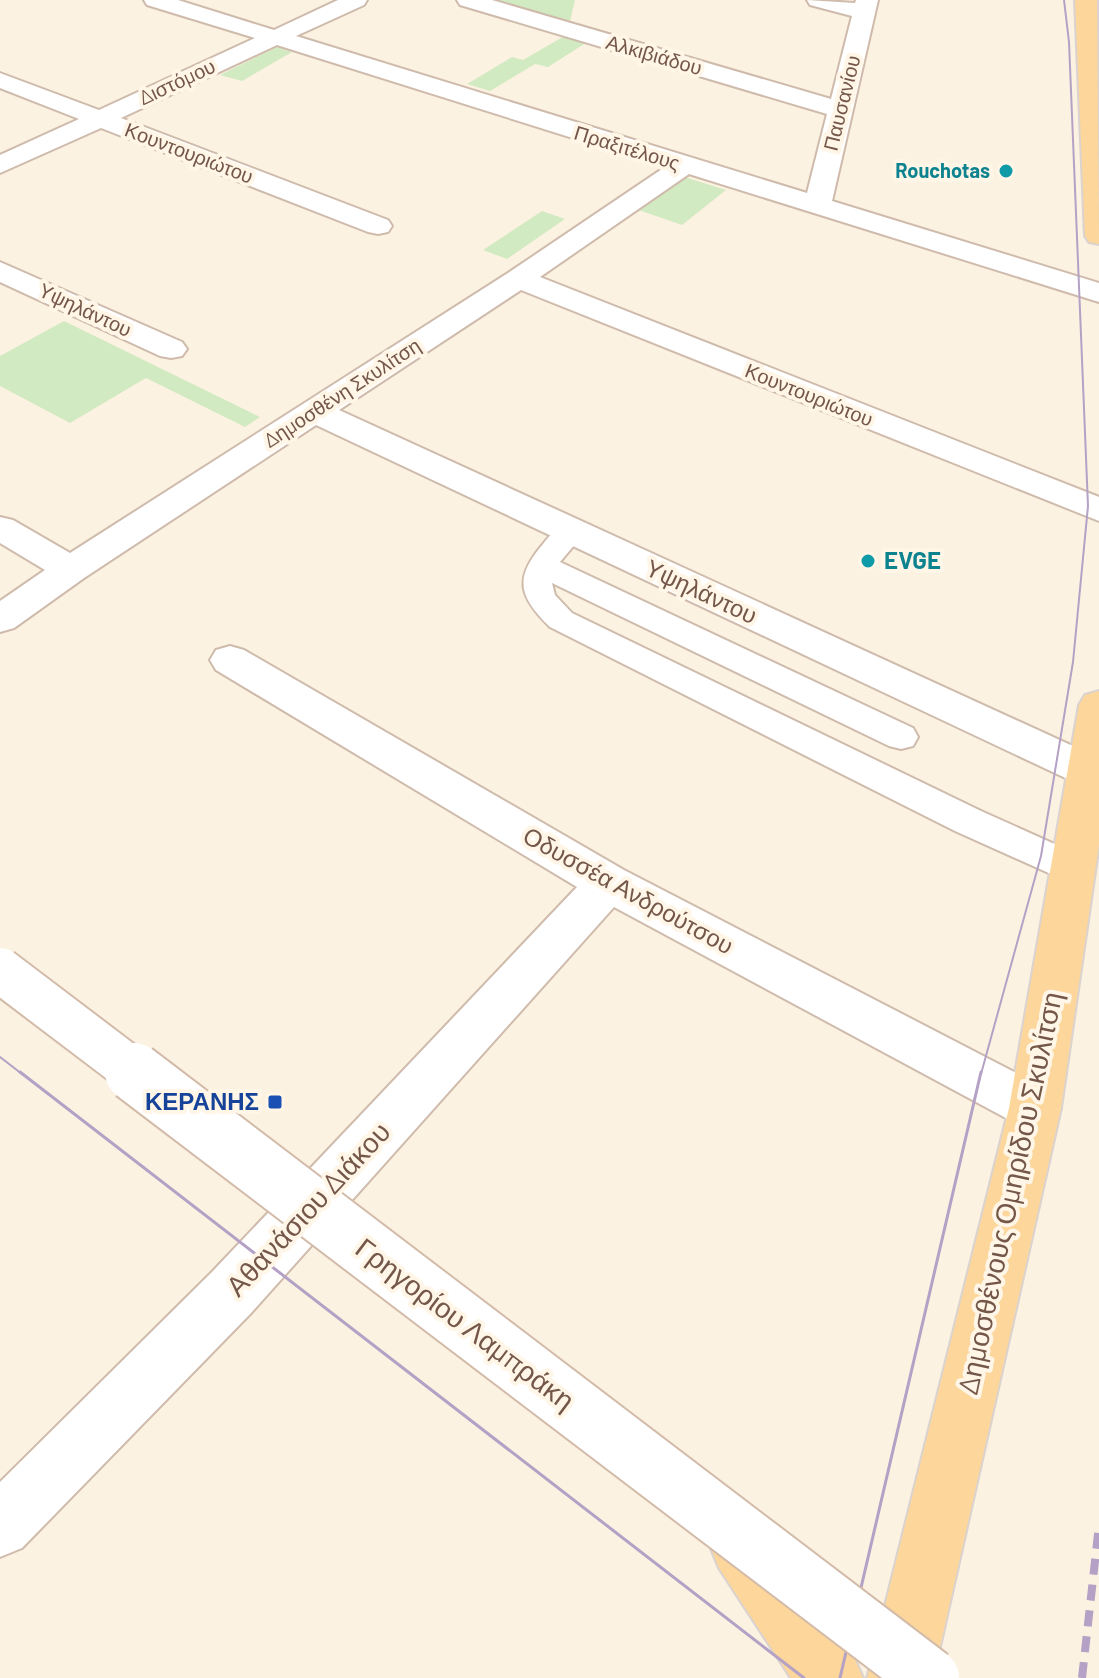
<svg xmlns="http://www.w3.org/2000/svg" width="1099" height="1678" viewBox="0 0 1099 1678" font-family="Barlow,sans-serif">
<style>
.green{fill:#d2eac1}
.lines{fill:none;stroke-linecap:round;stroke-linejoin:round}
.lane-casing{stroke:#cfbbac;stroke-width:4}
.street-casing{stroke:#cfbbac;stroke-width:4}
.primary-casing{stroke:#dbd3cf;stroke-width:4}
.lane{fill:#fff;fill-rule:evenodd}
.street{fill:#fff;fill-rule:evenodd}
.primary{fill:#fcd69a;fill-rule:evenodd}
.tram-far1{stroke:#b4a1c5;stroke-width:2}
.tram{stroke:#b4a1c5;stroke-width:3}
.rail{stroke:#b4a1c5;stroke-width:8;stroke-dasharray:16 10;stroke-linecap:butt}
.secondary-bridge-far1-casing{stroke:#d3bba9;stroke-width:48;stroke-linecap:butt}
.secondary-bridge-casing{stroke:#d3bba9;stroke-width:62;stroke-linecap:butt}
.secondary-bridge-far1{stroke:#fff;stroke-width:44}
.secondary-bridge{stroke:#fff;stroke-width:58}
.culture-dot{fill:#0f9aa8;stroke:#fff6e8;stroke-width:3}
.transit-dot{fill:#1a4fb4;stroke:#fff6e8;stroke-width:3}
.labels{text-anchor:middle;stroke-width:8;stroke-linejoin:round;paint-order:stroke}
.far-street-label{font-size:20px;fill:#745748;stroke:#fff6e8}
.far-culture-label{font-size:20px;font-weight:bold;fill:#0d838f;stroke:#fff6e8;text-anchor:end}
.culture-label{font-size:24px;font-weight:bold;fill:#0d838f;stroke:#fff6e8;text-anchor:start}
.street-label{font-size:24px;fill:#745748;stroke:#fff6e8}
.transit-label{font-size:24px;font-weight:bold;fill:#164399;stroke:#fff6e8;text-anchor:end}
.near-street-label{font-size:28px;fill:#745748;stroke:#fff6e8}
</style>
<rect width="100%" height="100%" fill="#fcf2e2"/>
<g class="green">
<polygon points="493,0 575,0 570,21"/>
<polygon points="566,35 589,41 548,67 535,64 490,91 467,84 512,57 523,60"/>
<polygon points="277,47 292,52 242,81 220,75"/>
<polygon points="675,174 726,190 682,225 630,207"/>
<polygon points="542,211 565,219 507,259 483,250"/>
<polygon points="64,321 260,417 245,427 146,378 70,423 0,386 0,356"/>
</g>
<g class="lines">
<defs>
<path id="lane" d="M 571,522 L 581,524 L 586,531 L 560,562 L 913,728 L 918,737 L 913,746 L 901,749 L 889,746 L 552,583 L 555,595 L 572,613 L 981,811 L 1088,859 L 1093,869 L 1088,879 L 1075,883 L 1062,879 L 955,831 L 550,627 C 518,596 514,578 543,544 C 551,534 558,525 571,522 Z"/>
<g id="street">
<polygon points="144,0 178,0 274,30 338,0 367,0 364,5 296,36 807,193 827,114 460,5 457,0 492,0 831,99 852,16 810,5 807,0 855,3 856,0 878,0 832,201 1099,283 1099,302 689,174 540,277 1099,497 1099,521 521,290 339,410 1099,758 1099,784 1089,787 1074,782 316,425 84,578 14,628 0,632 0,601 45,570 0,543 0,517 13,520 70,553 508,273 665,167 277,45 121,118 388,220 392,226 388,232 378,234 368,232 101,128 0,173 0,155 79,119 0,88 0,73 99,110 255,38 147,5"/>
<polygon points="0,262 182,342 187,349 182,356 171,358 160,356 0,282"/>
<polygon points="230,646 244,650 624,870 1053,1092 1061,1108 1053,1124 1035,1131 1017,1124 614,907 252,1312 22,1548 0,1557 0,1482 212,1272 577,887 216,670 210,660 216,650"/>
</g>
<g id="primary">
<polygon points="1075,0 1097,0 1099,244 1089,242 1085,236"/>
<polygon points="1099,691 1099,844 1061,1108 933,1678 867,1678 1009,1108 1079,705 1085,695"/>
<polygon points="741,1515 763,1524 853,1655 863,1678 791,1678 719,1568 710,1546 719,1524"/>
</g>
</defs>
<use href="#lane" class="lane-casing"/>
<use href="#street" class="street-casing"/>
<use href="#primary" class="primary-casing"/>
<use href="#lane" class="lane"/>
<use href="#street" class="street"/>
<use href="#primary" class="primary"/>
<g class="tram-far1">
<polyline points="0,1057 22,1074"/>
<polyline points="981,1074 1041,856 1073,662 1088,506 1069,42 1064,0"/>
</g>
<g class="tram">
<polyline points="20,1072 804,1678"/>
<polyline points="840,1678 981,1072"/>
</g>
<polyline class="rail" points="1082,1678 1099,1525"/>
<defs>
<polyline id="secondary-bridge-far1" points="0,970 137,1074"/>
<polyline id="secondary-bridge" points="134,1072 930,1678"/>
</defs>
<use href="#secondary-bridge-far1" class="secondary-bridge-far1-casing"/>
<use href="#secondary-bridge" class="secondary-bridge-casing"/>
<use href="#secondary-bridge-far1" class="secondary-bridge-far1"/>
<use href="#secondary-bridge" class="secondary-bridge"/>
</g>
<g class="culture-dot">
<circle cx="1006" cy="171" r="8"/>
<circle cx="868" cy="561" r="8"/>
</g>
<rect class="transit-dot" x="267" y="1094" width="16" height="16" rx="4"/>
<g class="labels">
<g class="far-street-label">
<text transform="translate(654 55) rotate(16)" y="7">Αλκιβιάδου</text>
<text transform="translate(177 82) rotate(-25)" y="7">Διστόμου</text>
<text transform="translate(842 103) rotate(-76)" y="7">Παυσανίου</text>
<text transform="translate(627 148) rotate(17)" y="7">Πραξιτέλους</text>
<text transform="translate(189 153) rotate(21)" y="7">Κουντουριώτου</text>
<text transform="translate(85 310) rotate(25)" y="7">Υψηλάντου</text>
<text transform="translate(342 393) rotate(-33)" y="7">Δημοσθένη Σκυλίτση</text>
<text transform="translate(809 395) rotate(22)" y="7">Κουντουριώτου</text>
</g>
<g class="far-culture-label">
<text x="990" y="178">Rouchotas</text>
</g>
<g class="culture-label">
<text x="884" y="569">EVGE</text>
</g>
<g class="street-label">
<text transform="translate(701 592) rotate(25)" y="8">Υψηλάντου</text>
<text transform="translate(628 891) rotate(29)" y="8">Οδυσσέα Ανδρούτσου</text>
</g>
<g class="transit-label">
<text x="259" y="1110">ΚΕΡΑΝΗΣ</text>
</g>
<g class="near-street-label">
<text transform="translate(1010 1193) rotate(-78)" y="10">Δημοσθένους Ομηρίδου Σκυλίτση</text>
<text transform="translate(308 1209) rotate(-47)" y="10">Αθανάσιου Διάκου</text>
<text transform="translate(465 1324) rotate(37)" y="10">Γρηγορίου Λαμπράκη</text>
</g>
</g>
</svg>
